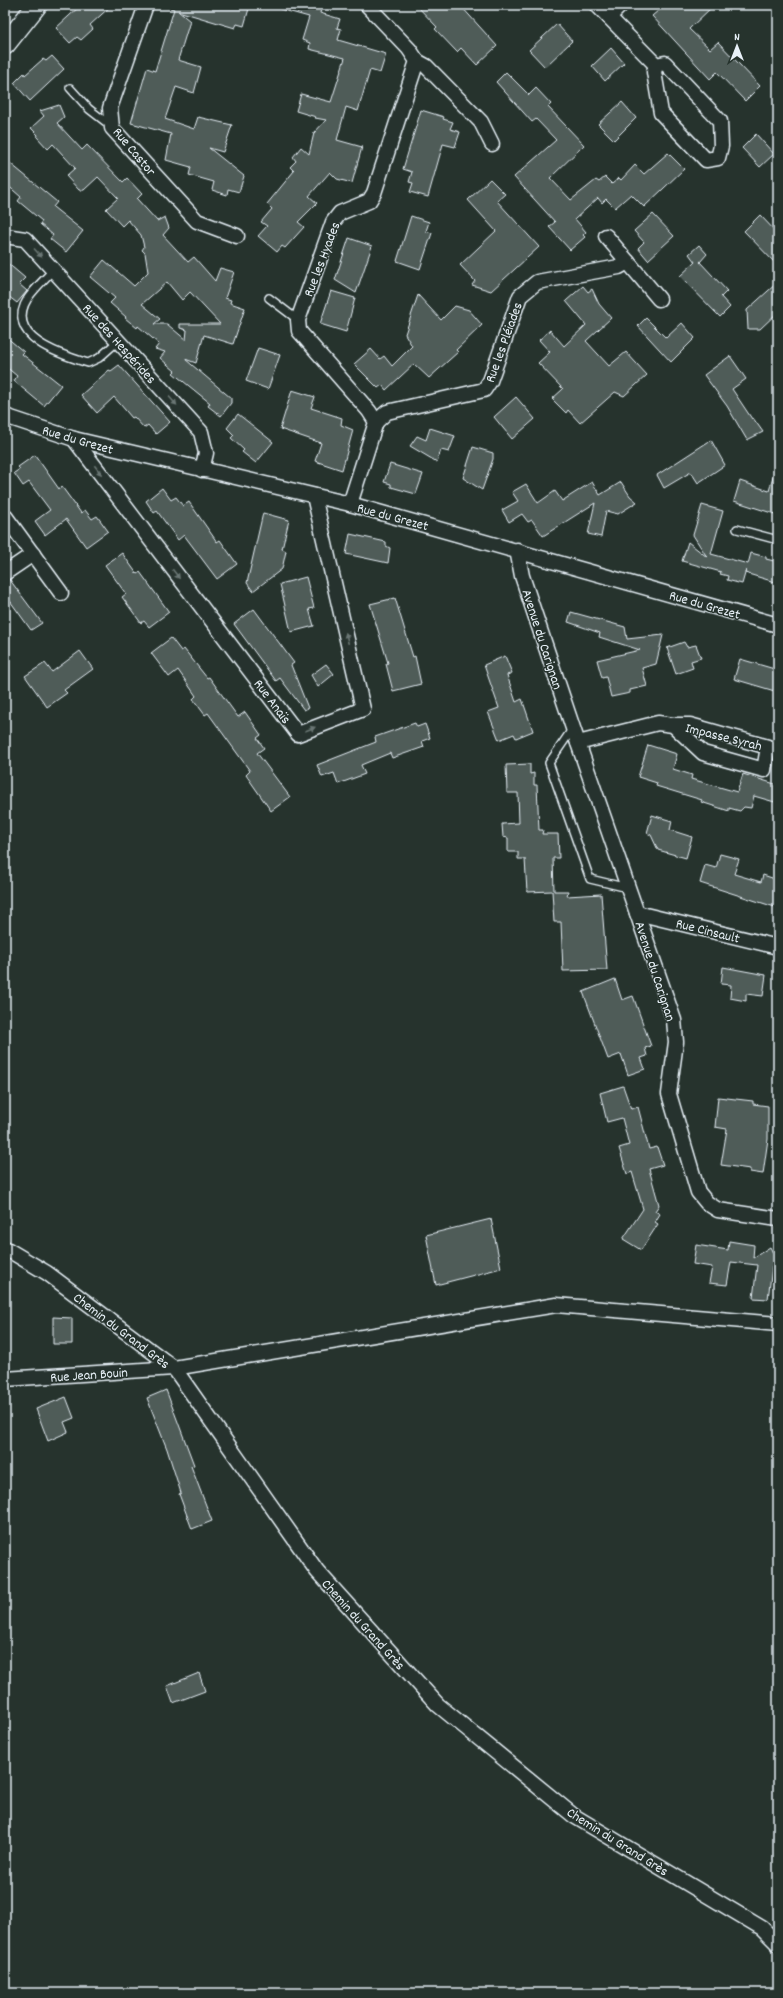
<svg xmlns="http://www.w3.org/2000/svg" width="783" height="1998" viewBox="0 0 783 1998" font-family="Dekko,sans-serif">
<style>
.building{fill:#505c59;stroke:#e8f1f8;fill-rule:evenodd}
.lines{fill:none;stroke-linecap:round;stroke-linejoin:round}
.lane-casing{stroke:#e8f1f8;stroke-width:10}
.street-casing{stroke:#e8f1f8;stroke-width:17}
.secondary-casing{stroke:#e8f1f8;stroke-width:22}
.lane{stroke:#26332d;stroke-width:7}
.street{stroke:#26332d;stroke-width:14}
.secondary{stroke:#26332d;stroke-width:19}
.oneway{fill:#6a7674}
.labels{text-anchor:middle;stroke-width:3;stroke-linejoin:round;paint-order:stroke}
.street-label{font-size:14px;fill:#e8f1f8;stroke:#26332d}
</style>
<rect width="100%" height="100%" fill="#26332d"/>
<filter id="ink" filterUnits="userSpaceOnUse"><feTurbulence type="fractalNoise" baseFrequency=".025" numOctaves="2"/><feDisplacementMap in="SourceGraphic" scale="8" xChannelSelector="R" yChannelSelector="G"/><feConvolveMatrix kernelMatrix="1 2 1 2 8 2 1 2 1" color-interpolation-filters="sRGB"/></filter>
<g filter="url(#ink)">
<g class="building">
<polygon points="81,5 112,5 90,25 93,29 81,40 77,37 70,43 56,28"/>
<polygon points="171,5 250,5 244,26 237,24 235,28 178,11 190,21 178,60 201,67 194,93 176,87 165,119 194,129 198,117 232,125 223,152 209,148 244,176 239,192 228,189 227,195 212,190 214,182 189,175 191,167 166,160 171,134 131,123 147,68 155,71 174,9 170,8"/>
<polygon points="281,5 322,5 320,13 340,19 337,28 341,29 338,40 386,54 380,73 370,70 358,111 346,107 337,140 362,147 352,183 337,179 330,172 309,196 317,203 298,222 304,227 285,248 282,246 277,252 258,236 267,226 261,222 272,209 267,204 294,171 290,167 296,161 293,157 301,147 309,154 314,133 326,120 315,118 316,117 296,111 301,94 331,102 345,58 309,49 310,43 302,40 309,17 280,9"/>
<polygon points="416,5 460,5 497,46 477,65 461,48 457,52 435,29 437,27"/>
<polygon points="665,5 714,5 689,29 710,49 718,42 760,86 745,101 717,72 710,79 652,16"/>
<polygon points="557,24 572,41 545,67 529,50"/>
<polygon points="611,48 624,63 605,81 592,66"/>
<polygon points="52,56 64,69 30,101 14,83 24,73 25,75 43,59 46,61"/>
<polygon points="506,72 529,95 536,88 551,104 548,107 584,145 550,178 571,200 596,180 599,182 605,177 612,184 619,178 621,180 635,165 644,174 668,153 684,169 644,207 631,194 615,208 606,199 602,203 598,198 575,219 586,232 583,235 585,237 570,250 549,227 555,222 514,177 556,140 536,119 532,122 496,82"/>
<polygon points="622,102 636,118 614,140 598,124"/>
<path d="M 59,105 L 64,117 L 57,123 L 82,150 L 87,145 L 123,182 L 127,178 L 142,194 L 137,199 L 157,221 L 165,217 L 169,228 L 163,235 L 188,262 L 194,257 L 215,281 L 220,268 L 234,272 L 225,298 L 231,300 L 230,303 L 245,308 L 233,344 L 204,335 L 196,363 L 185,359 L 231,398 L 231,403 L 221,416 L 208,406 L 210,403 L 173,373 L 175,371 L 160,358 L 165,352 L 155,349 L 159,344 L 138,326 L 137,328 L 125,318 L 126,317 L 110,303 L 115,298 L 90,277 L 104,260 L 134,286 L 148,272 L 145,253 L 142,250 L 144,247 L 141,235 L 128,220 L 122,226 L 106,209 L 118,198 L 98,177 L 84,190 L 79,190 L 66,176 L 75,168 L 53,144 L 48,149 L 37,137 L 38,135 L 31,128 L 44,116 L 40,111 ZM 167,282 L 182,300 L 190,292 L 220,324 L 180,324 L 180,328 L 187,330 L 186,340 L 167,324 L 154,324 L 160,319 L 142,304 Z"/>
<polygon points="421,110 444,117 443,119 453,122 450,129 460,132 455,147 443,144 428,197 410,192 413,183 409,182 412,172 403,169"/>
<polygon points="756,134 774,154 760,167 742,148"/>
<polygon points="5,159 57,202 53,207 83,231 66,252 50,239 53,235 40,224 42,221 18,201 21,197 5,183"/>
<polygon points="490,179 505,194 497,201 539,247 491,291 472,285 475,281 460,265 496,231 468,200"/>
<polygon points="653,214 674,236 648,260 638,248 644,242 634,231"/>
<polygon points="760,215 778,234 778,266 744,231"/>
<polygon points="411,216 429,222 426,231 432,233 420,269 397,261"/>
<polygon points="349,238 372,246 356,293 335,280"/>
<polygon points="699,245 707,254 700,262 727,291 721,297 730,307 720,317 680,276 695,262 689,254"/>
<polygon points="5,261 25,278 19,284 27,291 17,303 8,296 5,300"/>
<polygon points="778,282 778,312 760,329 748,329 747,310"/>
<polygon points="583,286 588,292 592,289 599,304 611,318 586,341 609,366 626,352 647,375 624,396 615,392 580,423 568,410 566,413 552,399 563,389 538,363 550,352 539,340 550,330 564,346 586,325 566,301"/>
<polygon points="331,291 355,298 346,332 320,324"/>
<polygon points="418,295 441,320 455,306 469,310 482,325 456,350 458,352 429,378 414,364 386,390 382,385 378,388 354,364 371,349 380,359 384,356 392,366 412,346 405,334"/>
<polygon points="646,318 666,338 682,323 695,338 671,362 638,326"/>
<polygon points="5,336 24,352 22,354 61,385 44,406 14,381 17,376 5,366"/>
<polygon points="258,348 280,355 268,389 246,381"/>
<polygon points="730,356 746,379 732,389 752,419 753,418 763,432 747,440 727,406 704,375"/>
<polygon points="119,365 170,422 156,434 148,425 144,428 134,417 132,418 114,397 97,413 81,395 109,370 111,371"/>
<polygon points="292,390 315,397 311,408 342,418 341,425 353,430 342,470 315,461 321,443 280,429"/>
<polygon points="516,397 535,419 512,439 494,417"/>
<polygon points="238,414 273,442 256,463 242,452 244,450 231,438 234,435 227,428"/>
<polygon points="430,428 455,436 449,452 441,450 437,462 410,446 417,436 426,440"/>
<polygon points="711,440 725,465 698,483 691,472 664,488 657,475"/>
<polygon points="473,447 493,453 493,459 482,490 463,478"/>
<polygon points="35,455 59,489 62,487 81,513 85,510 92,519 97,516 108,531 86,547 66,519 45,535 35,521 50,510 29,482 23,486 14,473 20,469 18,467"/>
<polygon points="390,464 423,474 416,494 391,487 391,484 384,482"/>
<polygon points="774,474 778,474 778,515 734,501 740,481 769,491"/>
<polygon points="592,482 600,495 621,482 630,496 637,502 618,514 606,511 601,537 588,534 595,503 543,536 532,520 528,522 522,514 509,522 502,510 518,501 512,492 526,484 538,503 555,491 562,501"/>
<polygon points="162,488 171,500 176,497 183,506 189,502 217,542 220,540 237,564 217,579 184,535 178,540 157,511 154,513 146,501"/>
<polygon points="702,505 723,511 711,554 748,564 751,553 766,557 766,559 778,562 778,583 745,573 746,570 742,584 727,580 728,576 720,574 721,572 682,561 688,542 707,557 693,535"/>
<polygon points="263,513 289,520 282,549 286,551 282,569 253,591 247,583"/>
<polygon points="350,534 386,542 386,546 390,548 388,563 346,554"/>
<polygon points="122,553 137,574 140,572 169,612 149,627 144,621 141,623 122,597 126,594 105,565"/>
<polygon points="306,577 314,608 309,609 314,626 291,632 280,584"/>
<polygon points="10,580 42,623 31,630 5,594 5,581"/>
<polygon points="395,598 413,657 415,656 421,684 393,691 386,664 388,663 370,604"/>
<polygon points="254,609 294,663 291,665 308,708 304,710 280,678 276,681 234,624"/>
<polygon points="571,612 625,627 627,639 663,635 656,664 642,668 647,686 630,690 630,693 611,697 606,677 602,678 597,660 640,650 599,637 600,633 568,622"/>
<polygon points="171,638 181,651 184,649 207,678 209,677 238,717 245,712 261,735 257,738 264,748 257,753 290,797 271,811 246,775 250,771 208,713 205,715 193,699 196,696 178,670 169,677 151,653"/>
<polygon points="684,642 687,647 696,645 701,658 691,661 693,668 676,674 667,648"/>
<polygon points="80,651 93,669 64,690 67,693 47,707 25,676 45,663 52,672"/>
<polygon points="505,656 512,673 507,675 516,702 522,699 533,731 516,738 514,734 499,740 488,712 499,708 484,665"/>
<polygon points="740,659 778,670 778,692 734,679"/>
<polygon points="326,664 334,674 318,687 311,675"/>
<polygon points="415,723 417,727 425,724 430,738 422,741 424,747 392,758 390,753 361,765 365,774 338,784 334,773 322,777 317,765 376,742 375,737"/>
<polygon points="648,745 677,754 673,769 692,775 691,779 737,792 743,774 778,785 778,803 754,796 751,808 744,807 740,811 729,808 729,811 701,802 702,800 656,786 657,783 638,777"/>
<polygon points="530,764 530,774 534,773 534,785 537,785 539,830 543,830 542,834 558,834 559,858 553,858 554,891 568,891 567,896 601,894 607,970 563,971 561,922 554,922 552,891 527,892 525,859 518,859 518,852 508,852 508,838 503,837 502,824 519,823 518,793 507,793 506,765"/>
<polygon points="652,815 672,821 670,830 692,837 686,858 658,850 651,835 647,833"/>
<polygon points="720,854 739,859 734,874 761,882 763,875 778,880 778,908 700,883 705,865 716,868"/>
<polygon points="723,967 766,975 763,996 746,994 746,1001 730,998 731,985 721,984"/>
<polygon points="615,979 622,1000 633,996 651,1046 645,1048 647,1056 641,1058 645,1069 628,1075 621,1054 608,1059 583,992"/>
<polygon points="623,1086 631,1109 638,1107 649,1149 657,1147 663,1165 649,1169 659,1205 655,1211 660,1214 655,1222 658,1224 641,1250 623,1239 643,1209 632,1172 627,1174 619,1148 629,1145 622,1118 607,1122 600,1093"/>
<polygon points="718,1097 753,1101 753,1104 768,1106 768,1139 763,1174 750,1172 750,1169 721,1165 727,1129 715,1127"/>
<polygon points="491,1219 501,1268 436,1285 426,1235"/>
<polygon points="729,1241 754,1245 753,1258 770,1247 778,1263 772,1267 768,1299 753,1298 757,1265 731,1262 727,1285 709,1283 712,1267 693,1264 696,1245 728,1250"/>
<polygon points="53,1317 72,1318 72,1344 53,1344"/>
<polygon points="166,1390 194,1465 191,1466 212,1521 192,1529 179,1494 181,1493 167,1449 147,1398"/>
<polygon points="66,1397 74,1418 64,1422 68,1432 48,1441 36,1409"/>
<polygon points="199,1673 205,1691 173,1703 167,1686"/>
</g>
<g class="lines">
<defs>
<g id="lane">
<polyline points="70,88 89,109 111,126"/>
<path d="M 53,270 C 45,279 35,288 28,298 C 3,337 61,355 88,363 L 99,358 L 118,341"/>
<polyline points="269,298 298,320"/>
<polyline points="737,529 778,540"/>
<polyline points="573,728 549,763 590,879 628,888"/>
</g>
<g id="street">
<polyline points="146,5 110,108 112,128 197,221 237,236"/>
<polyline points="597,5 656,65"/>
<polyline points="609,17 621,5"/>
<polyline points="417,61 426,66 481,122 492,144"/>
<polygon points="665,63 720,121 721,146 718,158 706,160 661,113 654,72 656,65"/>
<polyline points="5,236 25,239 201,432 206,453 202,470"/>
<polyline points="606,236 659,299"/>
<polyline points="5,416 74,439 350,504 778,625"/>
<polyline points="376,422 387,412 484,390 490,381 520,296 537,282 619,267 628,262"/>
<polyline points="74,439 298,734 363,709 314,496"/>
<polyline points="350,504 376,422 369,411 299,331 298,320 333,222 340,213 369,201 374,193 417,61 409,49 367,5"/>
<polyline points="5,516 61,593"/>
<polyline points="517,550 522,576 578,743 674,1020 676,1042 669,1094 698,1192 707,1203 718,1210 778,1219"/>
<polyline points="5,573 33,554"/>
<polyline points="578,743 658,723 673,725 703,753 764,770 768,747 690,725 673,725"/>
<polyline points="637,913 778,947"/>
<polyline points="5,1248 47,1273 174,1368 317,1571 438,1705 574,1816 762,1928 778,1944"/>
<polyline points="5,1379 174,1368 556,1305 778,1324"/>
</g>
<polyline id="secondary" points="5,45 37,5"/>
</defs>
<use href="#lane" class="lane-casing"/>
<use href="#street" class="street-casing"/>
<use href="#secondary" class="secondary-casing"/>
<use href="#lane" class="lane"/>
<use href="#street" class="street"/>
<use href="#secondary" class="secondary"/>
</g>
<defs><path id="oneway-solid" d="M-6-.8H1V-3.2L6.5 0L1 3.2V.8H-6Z"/></defs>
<g class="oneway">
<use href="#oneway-solid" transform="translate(38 253) rotate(48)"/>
<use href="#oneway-solid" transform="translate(173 401) rotate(48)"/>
<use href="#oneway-solid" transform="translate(98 470) rotate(53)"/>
<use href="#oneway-solid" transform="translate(176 574) rotate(53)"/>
<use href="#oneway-solid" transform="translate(347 638) rotate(-103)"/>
<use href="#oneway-solid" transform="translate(310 729) rotate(-21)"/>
</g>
</g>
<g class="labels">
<g class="street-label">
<text transform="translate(135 151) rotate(50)" y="5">Rue Castor</text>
<text transform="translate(321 259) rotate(-69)" y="5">Rue les Hyades</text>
<text transform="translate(503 342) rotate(-70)" y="5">Rue les Pléiades</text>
<text transform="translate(120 343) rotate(48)" y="5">Rue des Hespérides</text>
<text transform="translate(78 439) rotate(16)" y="5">Rue du Grezet</text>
<text transform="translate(393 516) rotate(15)" y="5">Rue du Grezet</text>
<text transform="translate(705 604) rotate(16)" y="5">Rue du Grezet</text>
<text transform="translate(543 639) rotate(72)" y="5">Avenue du Carignan</text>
<text transform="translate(273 701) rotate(53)" y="5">Rue Anaïs</text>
<text transform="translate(724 736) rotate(14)" y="5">Impasse Syrah</text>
<text transform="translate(708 930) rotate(14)" y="5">Rue Cinsault</text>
<text transform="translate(656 971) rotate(72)" y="5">Avenue du Carignan</text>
<text transform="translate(122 1330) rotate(37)" y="5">Chemin du Grand Grès</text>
<text transform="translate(89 1374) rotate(-4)" y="5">Rue Jean Bouin</text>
<text transform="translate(364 1624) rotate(48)" y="5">Chemin du Grand Grès</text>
<text transform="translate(618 1841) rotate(32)" y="5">Chemin du Grand Grès</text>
</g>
</g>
<rect width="783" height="1998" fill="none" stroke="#26332d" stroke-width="20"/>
<rect x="10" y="10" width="763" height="1978" fill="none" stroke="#e8f1f8" stroke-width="1.5" filter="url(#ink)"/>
<g transform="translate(737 46)" stroke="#26332d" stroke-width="3" paint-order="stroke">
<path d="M0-3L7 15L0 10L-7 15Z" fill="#e8f1f8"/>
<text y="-6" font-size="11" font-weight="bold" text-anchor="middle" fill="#e8f1f8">N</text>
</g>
</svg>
